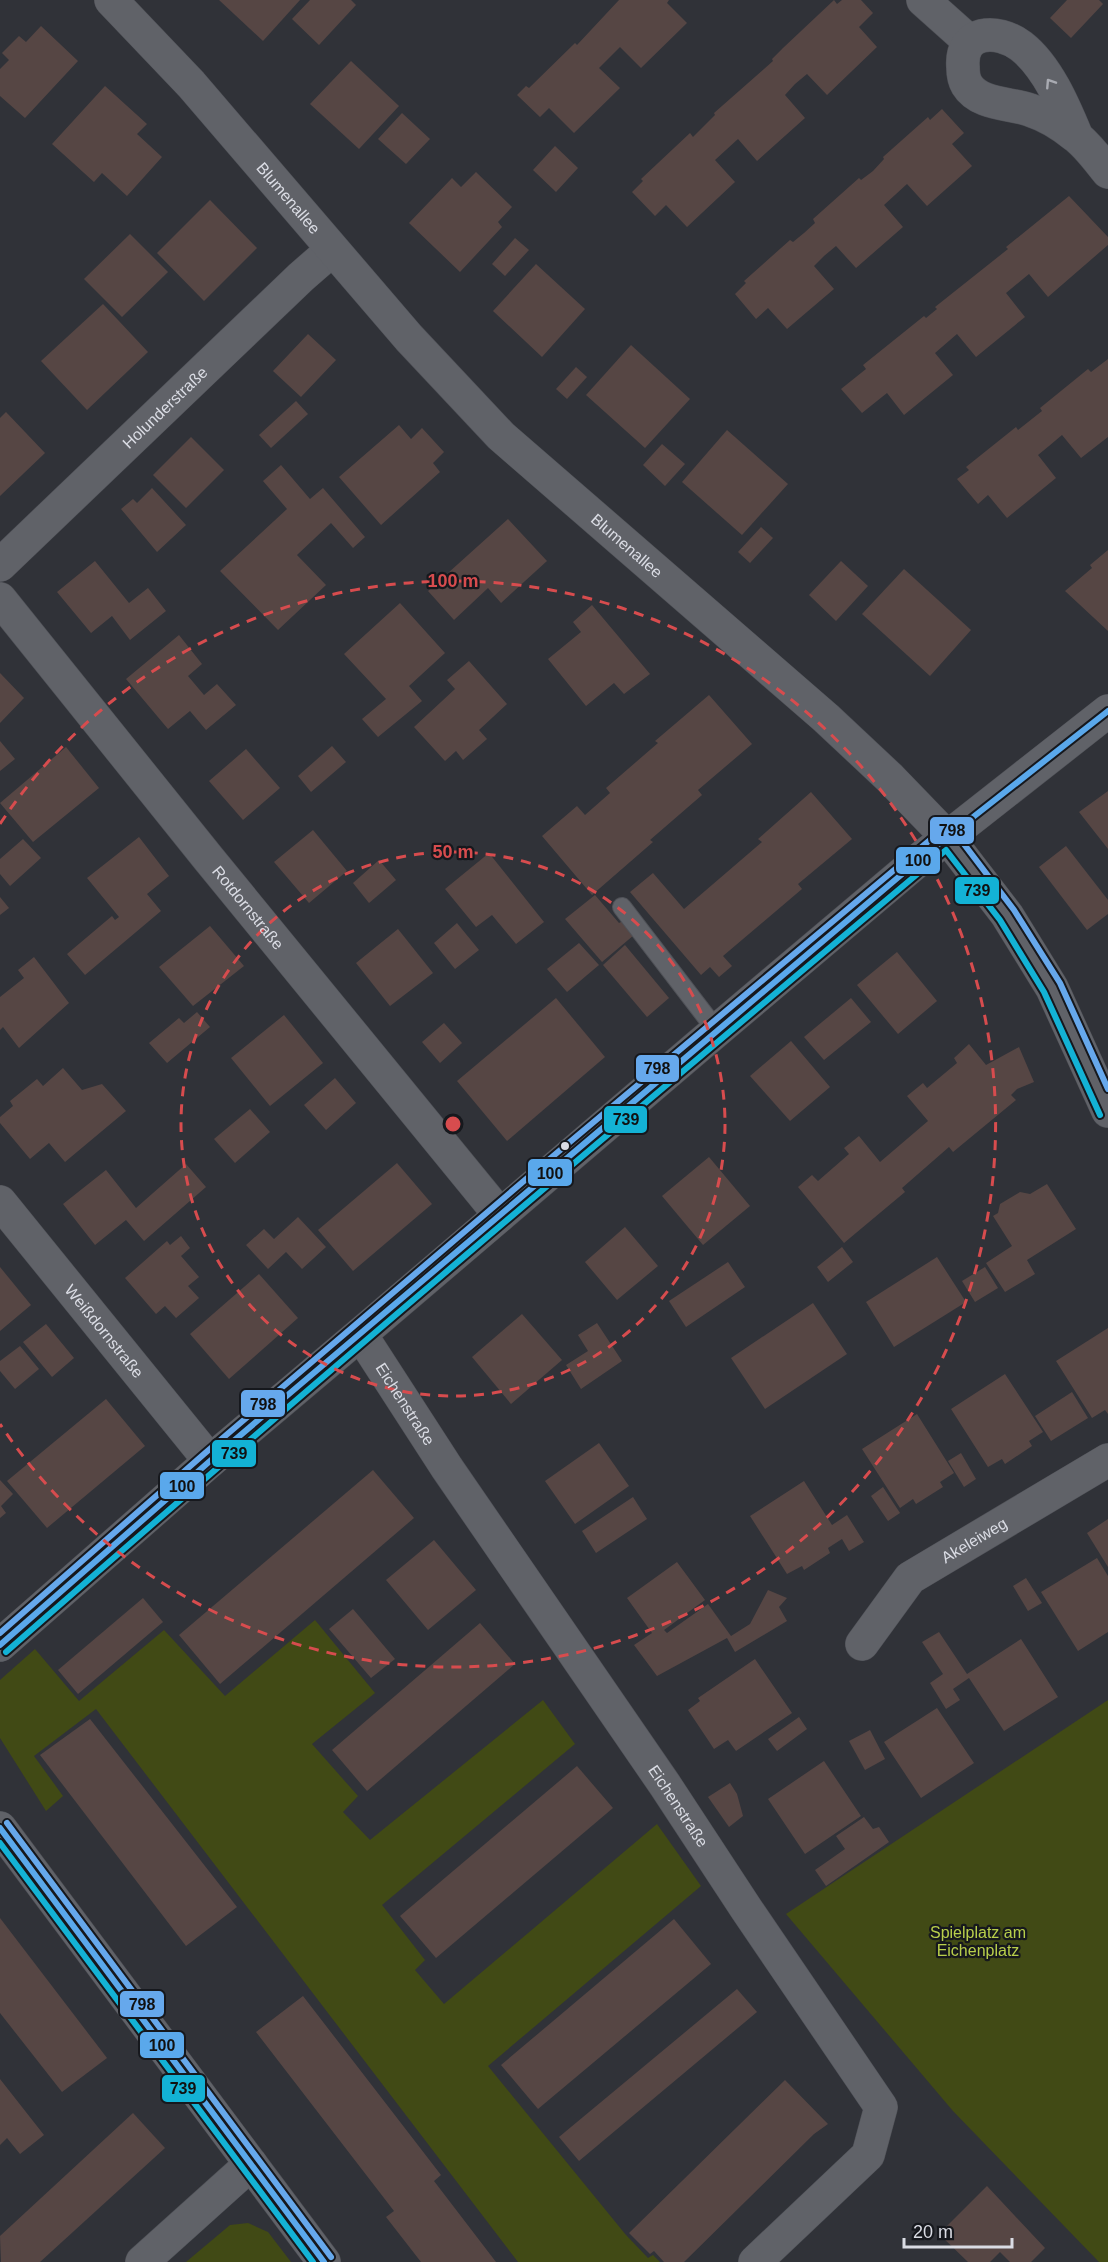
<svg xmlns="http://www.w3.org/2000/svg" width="1108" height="2262" viewBox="0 0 1108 2262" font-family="Arial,sans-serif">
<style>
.green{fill:#414a15}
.building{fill:#564644}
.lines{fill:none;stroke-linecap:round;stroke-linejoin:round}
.service-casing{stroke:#4f5157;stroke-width:20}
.minor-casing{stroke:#4f5157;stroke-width:34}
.tertiary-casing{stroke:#4f5157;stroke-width:34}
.service{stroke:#606268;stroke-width:18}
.minor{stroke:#606268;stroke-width:33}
.tertiary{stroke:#606268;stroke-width:33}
.bus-1-casing{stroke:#16181d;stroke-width:10}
.bus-2-casing{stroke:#16181d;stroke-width:10}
.bus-3-casing{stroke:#16181d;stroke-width:10}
.bus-1{stroke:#5aa8eb;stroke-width:6}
.bus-2{stroke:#13b2d5;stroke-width:6}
.bus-3{stroke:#66a8ec;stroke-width:6}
.oneway{stroke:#a9abb2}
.ring{fill:none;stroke:#d74c4e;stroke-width:3;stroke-dasharray:10 8}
.bus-dot{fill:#dadce4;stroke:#16181d;stroke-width:2}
.labels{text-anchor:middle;stroke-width:4.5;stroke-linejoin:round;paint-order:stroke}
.street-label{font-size:16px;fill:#dadce4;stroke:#16181d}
.park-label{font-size:16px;fill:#b9cf4b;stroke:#16181d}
.centre{fill:#d74c4e;stroke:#16181d;stroke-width:3}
.ring-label{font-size:18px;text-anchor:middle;font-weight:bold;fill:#d74c4e;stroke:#16181d;stroke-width:4.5;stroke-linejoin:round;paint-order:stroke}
.line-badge{stroke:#16181d;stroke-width:2}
.pale-badge-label{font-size:16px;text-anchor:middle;font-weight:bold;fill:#111}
</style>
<rect width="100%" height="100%" fill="#303238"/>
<g class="green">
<polygon points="315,1620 375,1693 312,1744 358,1796 343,1812 370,1840 543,1700 575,1744 382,1905 425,1960 415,1970 444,2004 657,1824 701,1886 488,2066 626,2235 648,2258 653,2255 660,2262 518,2262 96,1709 34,1756 63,1796 46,1811 0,1738 0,1680 35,1649 79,1701 164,1630 225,1696"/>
<polygon points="1108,1700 1108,2262 1099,2262 953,2111 786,1914"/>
<polygon points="248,2223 268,2232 291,2262 186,2262 230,2225"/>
</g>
<g class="building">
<polygon points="219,0 300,0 263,41"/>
<polygon points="310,0 351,0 356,5 319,45 292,19"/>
<polygon points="619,0 669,0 667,3 687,23 641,68 620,47 599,68 620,88 574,133 549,108 540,117 517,95 526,86 529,88 575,43 577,45"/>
<polygon points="834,0 837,4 842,0 861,0 873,13 859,27 877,47 827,95 807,74 795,84 785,95 805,118 757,161 738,139 715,160 735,182 687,227 666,205 655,216 632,192 643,181 641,179 690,133 693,137 715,115 714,113 773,61 772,59 783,48"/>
<polygon points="1067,0 1099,0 1103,4 1071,38 1050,18"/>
<polygon points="41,26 78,61 25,118 0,96 0,69 9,60 2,53 19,36 26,42"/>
<polygon points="351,61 399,106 359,149 310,104"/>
<polygon points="105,86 147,124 137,134 162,157 127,196 102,173 94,182 52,144"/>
<polygon points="942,109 964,133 952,144 972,166 927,206 907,184 884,205 903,227 856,268 836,246 824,256 814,266 834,289 787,329 768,308 756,319 735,294 746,283 744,281 790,240 793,242 804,233 815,223 813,219 859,178 861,180 873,171 884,159 883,157 928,117 930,120"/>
<polygon points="402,113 430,139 406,164 378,139"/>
<polygon points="555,146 578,168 556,192 533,170"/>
<polygon points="476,172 512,207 498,222 502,227 460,272 409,223 452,178 461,187"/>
<polygon points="1069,196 1108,237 1108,245 1048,297 1029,274 1006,293 1025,317 976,357 957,334 935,353 953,375 904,415 887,393 862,413 841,389 866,369 863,365 924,316 926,318 937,309 935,307 1008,249 1006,247"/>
<polygon points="210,200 257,248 204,301 157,253"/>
<polygon points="130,234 168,272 122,317 84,279"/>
<polygon points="515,238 529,250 505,276 492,264"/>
<polygon points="536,264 585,309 542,357 493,311"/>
<polygon points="103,304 148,352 87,410 41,361"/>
<polygon points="308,334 336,360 301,397 273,371"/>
<polygon points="631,345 690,399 645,448 586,395"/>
<polygon points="1108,359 1108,437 1081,458 1062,435 1049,446 1038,455 1056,478 1007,518 988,495 978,504 957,479 969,470 966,467 1016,427 1018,430 1042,411 1040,408 1088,369 1091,372"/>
<polygon points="576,367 587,377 567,399 556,389"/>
<polygon points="296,401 308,414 271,448 259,435"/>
<polygon points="6,412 45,453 0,496 0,418"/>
<polygon points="399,425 411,439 422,428 444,452 433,463 440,472 381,525 339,477"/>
<polygon points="727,430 788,484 742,535 682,482"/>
<polygon points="191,437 224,470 186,508 153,475"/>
<polygon points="662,444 685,464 665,486 643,465"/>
<polygon points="281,465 310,499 323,488 365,537 353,548 331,523 297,555 326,585 278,630 220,571 287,509 263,481"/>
<polygon points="152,488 186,525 157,552 121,509 133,499 137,503"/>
<polygon points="508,519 547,561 501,603 488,588 454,620 428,591"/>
<polygon points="761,527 773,538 750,563 738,552"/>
<polygon points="1108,550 1108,631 1065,591 1092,568 1090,565"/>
<polygon points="95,561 129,603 148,588 166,611 130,640 112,616 91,633 57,592"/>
<polygon points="841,561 868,586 836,621 809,595"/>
<polygon points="904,569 971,630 930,676 862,614"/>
<polygon points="400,603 445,653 409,686 422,701 378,737 362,719 386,699 344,654"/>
<polygon points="592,605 650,674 624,694 614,683 586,706 548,659 581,632 573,622"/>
<polygon points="179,635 202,664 188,676 204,695 217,684 236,705 206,730 190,711 168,729 126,679"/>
<polygon points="469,661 507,704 479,730 487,739 463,760 456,751 445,761 414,727 455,689 447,680"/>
<polygon points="0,673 24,698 0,723"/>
<polygon points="709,695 752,744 698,790 702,795 650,840 653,842 592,895 542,836 577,806 585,815 610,793 606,788 658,743 655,741"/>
<polygon points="0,741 15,759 0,771"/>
<polygon points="332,746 346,762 311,792 298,776"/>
<polygon points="66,747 99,788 33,842 0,803"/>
<polygon points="246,749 280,788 243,820 209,781"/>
<polygon points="1108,791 1108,849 1079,812"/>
<polygon points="811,792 852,839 798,884 802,889 723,956 732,966 719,977 710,967 701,975 630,892 653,873 684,909 762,842 758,839"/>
<polygon points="313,830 347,871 309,903 274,862"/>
<polygon points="139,837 169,876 147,894 161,911 85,975 67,954 112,916 115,920 119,917 87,878"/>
<polygon points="23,839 41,858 10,886 0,874 0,859"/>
<polygon points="1066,846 1108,900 1108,914 1087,930 1039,867"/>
<polygon points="489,853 544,922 516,944 492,915 476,927 445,889"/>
<polygon points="379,860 396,880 369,903 353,883"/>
<polygon points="595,895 619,923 623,921 634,935 602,962 565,919"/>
<polygon points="0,897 9,908 0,915"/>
<polygon points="457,923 479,950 455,969 434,943"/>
<polygon points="210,926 244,966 193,1006 159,967"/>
<polygon points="398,929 433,973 390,1006 356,963"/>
<polygon points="579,943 599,965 567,992 547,969"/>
<polygon points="625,945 669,998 647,1017 603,965"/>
<polygon points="897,952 937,1001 898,1034 857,985"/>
<polygon points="34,957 69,1003 19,1048 3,1027 0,1030 0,997 24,978 18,970"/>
<polygon points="556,998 605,1057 507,1141 457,1081"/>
<polygon points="851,998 871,1022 824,1060 804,1037"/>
<polygon points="197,1012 210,1027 167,1063 149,1043 179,1018 184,1023"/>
<polygon points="284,1015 323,1063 270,1106 231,1058"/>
<polygon points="444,1023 462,1043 440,1063 422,1042"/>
<polygon points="791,1041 830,1087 790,1121 750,1076"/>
<polygon points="969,1044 986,1065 1019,1047 1034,1082 1017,1089 1011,1095 1016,1100 953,1152 949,1147 902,1188 905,1192 844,1243 798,1187 812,1175 818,1181 849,1154 844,1148 859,1136 880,1162 928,1121 907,1096 923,1083 927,1088 957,1063 954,1058"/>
<polygon points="63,1068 82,1090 102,1084 126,1111 65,1162 49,1143 30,1159 0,1123 0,1117 13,1106 10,1101 37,1079 43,1086"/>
<polygon points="335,1078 356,1103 326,1130 304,1105"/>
<polygon points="250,1109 270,1132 235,1163 214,1139"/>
<polygon points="709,1157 750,1206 703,1245 662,1196"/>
<polygon points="397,1163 432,1204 353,1271 318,1230"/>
<polygon points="186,1164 206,1187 144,1241 126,1220 95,1245 63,1204 106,1170 136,1208"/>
<polygon points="1047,1184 1076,1229 1027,1260 1035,1274 1005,1292 986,1263 1012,1246 993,1216 998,1213 1000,1204 1020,1192 1030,1194"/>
<polygon points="298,1217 326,1247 302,1269 286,1252 268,1269 246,1245 264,1229 274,1239"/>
<polygon points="625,1227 658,1266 617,1300 585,1262"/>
<polygon points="181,1236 190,1248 181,1256 199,1277 188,1286 199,1298 176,1318 165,1306 156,1314 125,1278 167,1241 170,1245"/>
<polygon points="842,1247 853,1262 828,1282 817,1267"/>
<polygon points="937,1257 966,1302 894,1347 866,1302"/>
<polygon points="728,1262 745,1287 686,1327 669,1301"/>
<polygon points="0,1267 31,1305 0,1331"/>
<polygon points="985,1267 998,1288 975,1302 962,1281"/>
<polygon points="259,1274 298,1318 229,1379 190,1334"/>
<polygon points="813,1303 847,1354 765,1409 731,1358"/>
<polygon points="522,1314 562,1360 511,1404 472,1357"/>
<polygon points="597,1323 622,1361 581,1389 566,1365 588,1351 578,1335"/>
<polygon points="46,1324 74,1358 52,1377 23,1342"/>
<polygon points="1108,1328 1108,1414 1105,1410 1092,1418 1056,1361"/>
<polygon points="20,1346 39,1369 15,1389 0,1371 0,1361"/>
<polygon points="1005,1374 1043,1432 1029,1441 1032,1446 1005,1464 1002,1459 988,1467 951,1409"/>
<polygon points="1072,1392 1088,1418 1051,1441 1035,1416"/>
<polygon points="106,1399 145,1446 47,1528 7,1481"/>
<polygon points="917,1414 954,1473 940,1482 943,1487 916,1504 913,1499 900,1508 862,1449"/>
<polygon points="599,1443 629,1486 575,1524 545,1481"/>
<polygon points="961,1453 976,1479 964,1487 948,1461"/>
<polygon points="373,1470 414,1518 220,1684 179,1635"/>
<polygon points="0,1480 13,1494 1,1506 6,1513 0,1518"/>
<polygon points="804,1481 832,1525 847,1515 864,1542 849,1551 842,1539 828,1548 830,1553 804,1570 802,1566 787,1574 750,1516"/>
<polygon points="883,1487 900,1513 888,1521 871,1496"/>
<polygon points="633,1497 647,1519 596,1553 582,1531"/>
<polygon points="1108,1519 1108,1567 1087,1533"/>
<polygon points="434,1540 476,1590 428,1630 386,1580"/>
<polygon points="1097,1558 1108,1576 1108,1632 1078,1651 1041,1592"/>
<polygon points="677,1562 705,1600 664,1630 667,1633 708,1604 731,1636 750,1624 768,1590 787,1598 779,1607 787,1621 735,1652 727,1638 657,1676 634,1645 652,1633 627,1598"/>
<polygon points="1026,1578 1042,1603 1028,1611 1013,1586"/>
<polygon points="143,1598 163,1622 78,1694 58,1670"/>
<polygon points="353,1609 395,1659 371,1678 329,1629"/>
<polygon points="480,1623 515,1664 367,1791 332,1750"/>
<polygon points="939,1632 967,1674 1021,1639 1058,1697 1004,1731 969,1678 953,1689 960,1700 946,1709 930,1683 943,1674 922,1642"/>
<polygon points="755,1659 792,1713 736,1751 728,1740 714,1749 688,1710 700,1701 698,1698"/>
<polygon points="937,1708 974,1763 921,1798 884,1742"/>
<polygon points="799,1717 807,1729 777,1751 768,1739"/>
<polygon points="90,1719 237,1907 186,1946 40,1755"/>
<polygon points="870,1730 885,1759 865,1770 849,1741"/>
<polygon points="824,1761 861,1816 805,1854 768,1799"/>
<polygon points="577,1766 613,1808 436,1958 400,1916"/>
<polygon points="730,1783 737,1794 743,1816 729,1827 708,1797"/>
<polygon points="864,1817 873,1829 879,1827 889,1842 826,1886 815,1870 845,1849 836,1836"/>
<polygon points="0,1918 107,2058 62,2092 0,2013"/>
<polygon points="674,1919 711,1964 538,2109 501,2065"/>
<polygon points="737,1989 757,2012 579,2161 559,2137"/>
<polygon points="303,1996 441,2175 434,2181 496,2262 421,2262 386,2217 394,2211 256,2032"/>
<polygon points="0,2079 44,2135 20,2154 7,2138 0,2145"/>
<polygon points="785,2080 828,2124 814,2134 684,2262 664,2262 654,2251 650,2254 629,2233"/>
<polygon points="133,2113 165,2148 40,2262 1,2262 0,2236"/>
<polygon points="987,2186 1045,2248 1031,2262 1010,2262 1000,2252 990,2262 968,2262 939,2234"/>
</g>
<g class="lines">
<defs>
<polyline id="service" points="622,907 717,1031"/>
<g id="minor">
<polyline points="923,0 970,42"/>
<path d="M 1076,135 C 1064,106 1047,66 1021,46 C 997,28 960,30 963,67 C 963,73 964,80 967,85 C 979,105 1011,103 1030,110 C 1045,115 1062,125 1074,135 C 1087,144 1098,160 1108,172"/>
<path id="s1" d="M 0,565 L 301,277 L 332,250"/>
<path id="s2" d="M 0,599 L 208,858 L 500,1215"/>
<path id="s3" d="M 0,1202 L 210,1461"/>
<path id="s4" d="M 361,1335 L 447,1468 L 665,1785 L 747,1910 L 881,2107 L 868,2155 L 755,2262"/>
<path id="s5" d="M 862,1644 L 910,1578 L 1108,1460"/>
<polyline points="0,1645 210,1461 376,1321 702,1043 921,858 1108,711"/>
<polyline points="0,1828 324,2262"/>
<polyline points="142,2262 251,2164"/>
</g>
<g id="tertiary">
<path id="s6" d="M 111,0 L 191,84 L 409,338 L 501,436 L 826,718 L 890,778 L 947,837 L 1007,915 L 1052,988 L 1108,1111"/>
</g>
</defs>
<use href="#service" class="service-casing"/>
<use href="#minor" class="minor-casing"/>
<use href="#tertiary" class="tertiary-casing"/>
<use href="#service" class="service"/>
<use href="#minor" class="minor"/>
<use href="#tertiary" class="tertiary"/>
<defs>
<g id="bus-1">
<polyline points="0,1645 210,1461 921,858 1108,711"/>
<polyline points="0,1828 324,2262"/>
</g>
<g id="bus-2">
<path d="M 6,1652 C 316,1380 630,1115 946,850 L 1000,920 L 1044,992 L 1100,1115"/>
<polyline points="0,1843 313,2262"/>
</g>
<g id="bus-3">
<polyline points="0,1633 204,1454 552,1157 943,829 948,828 954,831 1014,910 1060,983 1108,1089"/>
<polyline points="7,1823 331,2257"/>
</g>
</defs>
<use href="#bus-1" class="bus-1-casing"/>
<use href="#bus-2" class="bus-2-casing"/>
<use href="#bus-3" class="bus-3-casing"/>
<use href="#bus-1" class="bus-1"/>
<use href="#bus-2" class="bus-2"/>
<use href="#bus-3" class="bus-3"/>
</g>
<defs><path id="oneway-chevron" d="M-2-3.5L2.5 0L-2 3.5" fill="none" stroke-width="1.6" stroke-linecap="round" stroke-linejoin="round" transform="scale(1.5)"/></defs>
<use class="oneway" href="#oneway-chevron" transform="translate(1050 83) rotate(-123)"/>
<g class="ring">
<circle cx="453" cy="1124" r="272"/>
<path d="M0 824A543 543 0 1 1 0 1424"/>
</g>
<circle class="bus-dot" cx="565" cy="1146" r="5"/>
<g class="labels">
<g class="street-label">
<text dy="6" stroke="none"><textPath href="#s6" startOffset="266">Blumenallee</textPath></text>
<text dy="6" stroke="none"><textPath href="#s1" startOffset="228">Holunderstraße</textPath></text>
<text dy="6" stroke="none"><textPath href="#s6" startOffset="752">Blumenallee</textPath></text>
<text dy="6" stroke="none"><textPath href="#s2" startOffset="396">Rotdornstraße</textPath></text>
<text dy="6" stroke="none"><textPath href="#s3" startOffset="166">Weißdornstraße</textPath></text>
<text dy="6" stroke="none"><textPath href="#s4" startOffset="82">Eichenstraße</textPath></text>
<text dy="6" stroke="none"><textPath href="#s5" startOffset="156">Akeleiweg</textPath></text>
<text dy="6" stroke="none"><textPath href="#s4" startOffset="568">Eichenstraße</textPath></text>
</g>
<g class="park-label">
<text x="978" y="1938">Spielplatz am<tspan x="978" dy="18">Eichenplatz</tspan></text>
</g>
</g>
<circle cx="453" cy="1124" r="9" class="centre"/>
<g class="ring-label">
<text x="453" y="587">100 m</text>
<text x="453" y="858">50 m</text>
</g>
<g class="line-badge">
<rect x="929" y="816" width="46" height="29" rx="6" fill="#66a8ec"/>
<rect x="895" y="846" width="46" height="29" rx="6" fill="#5aa8eb"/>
<rect x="954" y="876" width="46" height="29" rx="6" fill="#13b2d5"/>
<rect x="635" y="1054" width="45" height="29" rx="6" fill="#66a8ec"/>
<rect x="603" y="1105" width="45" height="29" rx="6" fill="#13b2d5"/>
<rect x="527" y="1158" width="46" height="29" rx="6" fill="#5aa8eb"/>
<rect x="240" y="1389" width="46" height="29" rx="6" fill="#66a8ec"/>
<rect x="211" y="1439" width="46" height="29" rx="6" fill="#13b2d5"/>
<rect x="159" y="1471" width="46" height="29" rx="6" fill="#5aa8eb"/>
<rect x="119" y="1990" width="46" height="28" rx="6" fill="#66a8ec"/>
<rect x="139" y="2031" width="46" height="28" rx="6" fill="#5aa8eb"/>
<rect x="161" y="2074" width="45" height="29" rx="6" fill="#13b2d5"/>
</g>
<g class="pale-badge-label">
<text x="952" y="836">798</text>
<text x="918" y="866">100</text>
<text x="977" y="896">739</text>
<text x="657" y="1074">798</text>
<text x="626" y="1125">739</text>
<text x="550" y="1179">100</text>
<text x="263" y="1410">798</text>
<text x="234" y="1459">739</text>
<text x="182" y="1492">100</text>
<text x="142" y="2010">798</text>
<text x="162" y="2051">100</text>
<text x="183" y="2094">739</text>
</g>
<path d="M904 2238v9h108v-9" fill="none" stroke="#dadce4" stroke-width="3"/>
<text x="913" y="2238" font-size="18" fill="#dadce4" stroke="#16181d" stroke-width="4.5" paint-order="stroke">20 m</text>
</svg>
